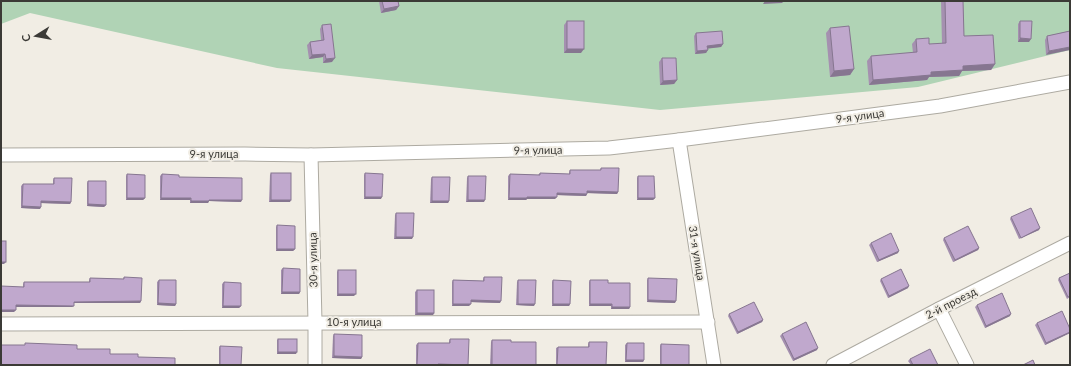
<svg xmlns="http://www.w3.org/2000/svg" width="1071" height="366" viewBox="0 0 1071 366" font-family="Lato,sans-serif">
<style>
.green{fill:#b0d3b5}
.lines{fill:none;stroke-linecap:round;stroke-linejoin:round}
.minor-casing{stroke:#adaaa1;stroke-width:15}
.minor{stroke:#fff;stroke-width:13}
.wall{fill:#a590b0}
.shaded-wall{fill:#867690}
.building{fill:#c0a8cd;stroke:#867690}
.labels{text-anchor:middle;stroke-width:4;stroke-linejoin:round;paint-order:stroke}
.street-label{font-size:11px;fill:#3b3a36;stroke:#f1ede4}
</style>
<rect width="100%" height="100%" fill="#f1ede4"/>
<polygon class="green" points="1,1 1070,1 1070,50 918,87 660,110 277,68 30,13 1,24"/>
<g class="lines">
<defs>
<g id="minor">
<polyline points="679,140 714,365"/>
<polyline points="1,155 245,154 311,155 609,148 679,140 940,106 1070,82"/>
<polyline points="311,155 315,322 315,365"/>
<polyline points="939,309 967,365"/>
<polyline points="1,324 708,322"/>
<polyline points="833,365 939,309 1070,243"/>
</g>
</defs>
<use href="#minor" class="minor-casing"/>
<use href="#minor" class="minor"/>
</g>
<g class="wall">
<polygon points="379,1 398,1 399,6 396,10 381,13"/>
<polygon points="941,1 963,1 964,36 995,64 991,70 962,71 959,76 929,77 927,80 869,85 867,61 871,56 913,53 912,44 916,39 929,44 942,44"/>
<polygon points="567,21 581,53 564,53 564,25"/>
<polygon points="1020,21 1029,42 1018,42 1018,24"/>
<polygon points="322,25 332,62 323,63 323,57 309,59 307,45 310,42 321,40 320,29"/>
<polygon points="830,28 854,69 850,75 830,77 826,33"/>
<polygon points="1070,31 1046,55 1045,40 1047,36"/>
<polygon points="696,33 723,44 721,47 708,48 706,53 695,54 694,36"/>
<polygon points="662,58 677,80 674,84 660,85 659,62"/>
<polygon points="601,168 618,192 617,194 587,193 586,196 557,195 555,199 527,199 526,200 508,200 508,176 510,174 538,175 540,173 569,174 569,172 570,170 600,170"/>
<polygon points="271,173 290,202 269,202 270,175"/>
<polygon points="365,173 381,199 364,199 364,175"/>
<polygon points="127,174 145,198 143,200 126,200 126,176"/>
<polygon points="162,174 179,177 241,202 209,201 208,203 190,203 190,200 160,200 160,176"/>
<polygon points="468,176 484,202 466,202 467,178"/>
<polygon points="638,176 655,198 653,200 637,200 637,178"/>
<polygon points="432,177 449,201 448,203 430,203 431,179"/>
<polygon points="54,178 71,202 70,204 41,203 40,209 21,208 21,186 23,184 53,184 53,180"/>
<polygon points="88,181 106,205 104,207 87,206 87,183"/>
<polygon points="396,213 412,239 394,239 395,215"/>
<polygon points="1011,217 1039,230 1019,239 1010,219"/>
<polygon points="277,225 295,249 293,251 276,251 276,227"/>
<polygon points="944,238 979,248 978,250 953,262 943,240"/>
<polygon points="871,243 898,253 877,262 869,245"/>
<polygon points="283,268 300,292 299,294 281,294 281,270"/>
<polygon points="338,270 354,296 337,296 337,272"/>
<polygon points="1070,273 1070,297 1067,299 1058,280 1059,278"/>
<polygon points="124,277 141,301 140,303 74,303 72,307 16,307 14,312 1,312 23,287 23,284 24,282 89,282 89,280 90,278 123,279"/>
<polygon points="484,277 500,303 471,302 469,306 452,306 452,282 453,280 483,281 483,279"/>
<polygon points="648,278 675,303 647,302 647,280"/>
<polygon points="881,279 908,288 888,298 880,281"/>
<polygon points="159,280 176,304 175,306 157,305 157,282"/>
<polygon points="518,280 534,306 516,305 517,282"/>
<polygon points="553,280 570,304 569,306 552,306 552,282"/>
<polygon points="590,280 608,283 630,307 629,309 611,309 611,306 589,306 589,282"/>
<polygon points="224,282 241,306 239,308 222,308 222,284"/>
<polygon points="417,290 434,313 433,315 415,315 415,292"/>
<polygon points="977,305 1010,316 985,328 975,307"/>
<polygon points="729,314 763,320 762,322 737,334 728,316"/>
<polygon points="1037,323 1070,329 1070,333 1045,345 1035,325"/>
<polygon points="334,334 362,357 361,359 332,358 333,336"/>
<polygon points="782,334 817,350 793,361 780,336"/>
<polygon points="278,339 296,354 277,354 277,340"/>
<polygon points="450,339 468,365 416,365 416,345 418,343 449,343 449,341"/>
<polygon points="492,340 511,342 536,365 490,365 491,342"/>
<polygon points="589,342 606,365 556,365 556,348 558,347 588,347 588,344"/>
<polygon points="627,343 644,360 643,362 625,362 625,345"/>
<polygon points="661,344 689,365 660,365 660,346"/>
<polygon points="220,346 241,365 219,365 219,348"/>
<polygon points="910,359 938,365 911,365 908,361"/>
</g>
<g class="shaded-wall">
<polygon points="765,1 784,1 782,3 763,4"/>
<polygon points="399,6 396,10 381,13 384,9"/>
<polygon points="1020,38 1031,39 1029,42 1018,42"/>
<polygon points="723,44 721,47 705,49 707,46"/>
<polygon points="1070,47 1070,50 1046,55 1049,51"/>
<polygon points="567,49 584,49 581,53 564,53"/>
<polygon points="708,50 706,53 695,54 697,51"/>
<polygon points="325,54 323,57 309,59 312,55"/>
<polygon points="335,58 332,62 323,63 326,59"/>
<polygon points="995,64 991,70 962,71 959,76 929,77 927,80 869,85 873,80 931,72 963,66"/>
<polygon points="854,69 850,75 830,77 834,71"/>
<polygon points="677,80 674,84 660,85 663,81"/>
<polygon points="587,191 618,192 617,194 586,193"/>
<polygon points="557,193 587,194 586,196 556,195"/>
<polygon points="365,197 382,197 381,199 364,199"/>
<polygon points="527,197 557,197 555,199 527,199 526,200 508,200 509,198"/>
<polygon points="127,198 145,198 143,200 126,200"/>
<polygon points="161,198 191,198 190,200 160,200"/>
<polygon points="638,198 655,198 653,200 637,200"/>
<polygon points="209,200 242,200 241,202 209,201 208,203 190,203 191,201"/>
<polygon points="271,200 291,200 290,202 269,202"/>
<polygon points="468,200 485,200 484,202 466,202"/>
<polygon points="41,201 71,202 70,204 40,203"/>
<polygon points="432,201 449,201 448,203 430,203"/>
<polygon points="88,204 106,205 104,207 87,206"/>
<polygon points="22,206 41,207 40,209 21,208"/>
<polygon points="1040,228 1039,230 1019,239 1021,238"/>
<polygon points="396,237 413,237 412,239 394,239"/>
<polygon points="979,248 978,250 953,262 955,260"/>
<polygon points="277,249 295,249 293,251 276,251"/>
<polygon points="899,251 898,253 877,262 879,260"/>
<polygon points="1,262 6,262 4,264 1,264"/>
<polygon points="909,286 908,288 888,298 889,296"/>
<polygon points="282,292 300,292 299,294 281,294"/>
<polygon points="338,294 356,294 354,296 337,296"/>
<polygon points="471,300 501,301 500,303 469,302"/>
<polygon points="648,300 676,301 675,303 647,302"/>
<polygon points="141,301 140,303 72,303 74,302"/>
<polygon points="158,303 176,304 175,306 157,305"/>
<polygon points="453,304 471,304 469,306 452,306"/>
<polygon points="518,304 535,304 534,306 516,305"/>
<polygon points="553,304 570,304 569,306 552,306"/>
<polygon points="590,304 612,304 611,306 589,306"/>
<polygon points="16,305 74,306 72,307 14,307"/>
<polygon points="223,306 241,306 239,308 222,308"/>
<polygon points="612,307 630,307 629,309 611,309"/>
<polygon points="1,310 16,310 14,312 1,312"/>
<polygon points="417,313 434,313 433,315 415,315"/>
<polygon points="1011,314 1010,316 985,328 986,326"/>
<polygon points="763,320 762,322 737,334 738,332"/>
<polygon points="1070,332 1070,333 1045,345 1046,343"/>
<polygon points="818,348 817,350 793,361 794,359"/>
<polygon points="278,352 297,352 296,354 277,354"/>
<polygon points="334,356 362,357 361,359 332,358"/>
<polygon points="626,360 644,360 643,362 625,362"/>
<polygon points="438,364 468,365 437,365"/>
</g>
<g class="building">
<polygon points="382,1 398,1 399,6 384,9"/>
<polygon points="945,1 963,1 964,36 993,35 995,64 963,66 963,70 931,72 931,75 873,80 871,56 917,52 916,39 929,38 929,44 946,43"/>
<rect x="567" y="21" width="17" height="28"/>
<polygon points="1020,21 1032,21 1031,39 1020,38"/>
<polygon points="331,24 335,58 326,59 325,54 312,55 310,42 324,40 322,25"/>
<polygon points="849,26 854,69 834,71 830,28"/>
<polygon points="722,31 723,44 707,46 708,50 697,51 696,33"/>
<polygon points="1070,31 1070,47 1049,51 1047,36"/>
<polygon points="662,58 676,58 677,80 663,81"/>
<polygon points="601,168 619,168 618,192 587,191 587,194 557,193 557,197 527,197 527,198 509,198 510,174 540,175 540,173 570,174 570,170 601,170"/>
<rect x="271" y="173" width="20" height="27"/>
<polygon points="365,173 383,174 382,197 365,197"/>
<polygon points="127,174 145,175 145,198 127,198"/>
<polygon points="162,174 179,175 179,177 242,178 242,200 209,200 209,201 191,201 191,198 161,198"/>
<polygon points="468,176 486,176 485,200 468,200"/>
<polygon points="638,176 654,176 655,198 638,198"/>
<polygon points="432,177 450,177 449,201 432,201"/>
<polygon points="54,178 72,178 71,202 41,201 41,207 22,206 23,184 54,184"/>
<polygon points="88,181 106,181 106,205 88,204"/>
<polygon points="1031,208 1040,228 1021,238 1011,217"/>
<polygon points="396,213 414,213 413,237 396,237"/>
<polygon points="277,225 295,226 295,249 277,249"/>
<polygon points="968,226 979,248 955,260 944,238"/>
<polygon points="891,233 899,251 879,260 871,243"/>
<rect x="1" y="241" width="5" height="21"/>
<polygon points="283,268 300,269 300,292 282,292"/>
<polygon points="901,269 909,286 889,296 881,279"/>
<rect x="338" y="270" width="18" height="24"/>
<polygon points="1070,273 1070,296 1068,297 1059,278"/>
<polygon points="124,277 142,278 141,301 74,302 74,306 16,305 16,310 1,310 1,286 24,287 24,282 90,282 90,278 124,279"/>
<polygon points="484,277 502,277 501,301 471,300 471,304 453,304 453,280 484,281"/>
<polygon points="648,278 677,279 676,301 648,300"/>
<polygon points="159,280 176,280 176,304 158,303"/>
<polygon points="518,280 536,280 535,304 518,304"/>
<polygon points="553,280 571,281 570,304 553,304"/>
<polygon points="590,280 608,280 608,283 630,283 630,307 612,307 612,304 590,304"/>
<polygon points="224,282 241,283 241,306 223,306"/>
<rect x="417" y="290" width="17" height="23"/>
<polygon points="1002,293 1011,314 986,326 977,305"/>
<polygon points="754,302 763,320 738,332 729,314"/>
<polygon points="1062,311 1070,329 1070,332 1046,343 1037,323"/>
<polygon points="806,322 818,348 794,359 782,334"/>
<polygon points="334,334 362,335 362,357 334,356"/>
<rect x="278" y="339" width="19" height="13"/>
<polygon points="450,339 469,339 468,365 438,364 438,365 417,365 418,343 450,343"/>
<polygon points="492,340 511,340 511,342 536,342 536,365 492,365"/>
<polygon points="589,342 607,342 606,365 557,365 558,347 589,347"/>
<polygon points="25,343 77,345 77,349 110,349 110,354 138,354 138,357 175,358 175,365 1,365 1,345 25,345"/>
<polygon points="627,343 644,343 644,360 626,360"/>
<polygon points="661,344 689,345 689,365 661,365"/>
<polygon points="220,346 242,347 241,365 220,365"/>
<polygon points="930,349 938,365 913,365 910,359"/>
<polygon points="1033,360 1035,365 1023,365"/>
</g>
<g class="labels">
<g class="street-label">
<text transform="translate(860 116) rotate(-8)" y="4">9-я улица</text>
<text transform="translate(538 150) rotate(-1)" y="4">9-я улица</text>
<text x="214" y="158">9-я улица</text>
<text transform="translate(697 253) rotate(81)" y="4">31-я улица</text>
<text transform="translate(313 260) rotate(-91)" y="4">30-я улица</text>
<text transform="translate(951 303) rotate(-27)" y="4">2-й проезд</text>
<text x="354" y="326">10-я улица</text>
</g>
</g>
<rect width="1071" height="366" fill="none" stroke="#3b3a36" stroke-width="4"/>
<g transform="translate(36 36) rotate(259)" stroke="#f1ede4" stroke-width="3" paint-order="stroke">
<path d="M0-3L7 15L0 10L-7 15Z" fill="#3b3a36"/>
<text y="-6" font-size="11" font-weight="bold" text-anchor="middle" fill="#3b3a36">С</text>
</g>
</svg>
